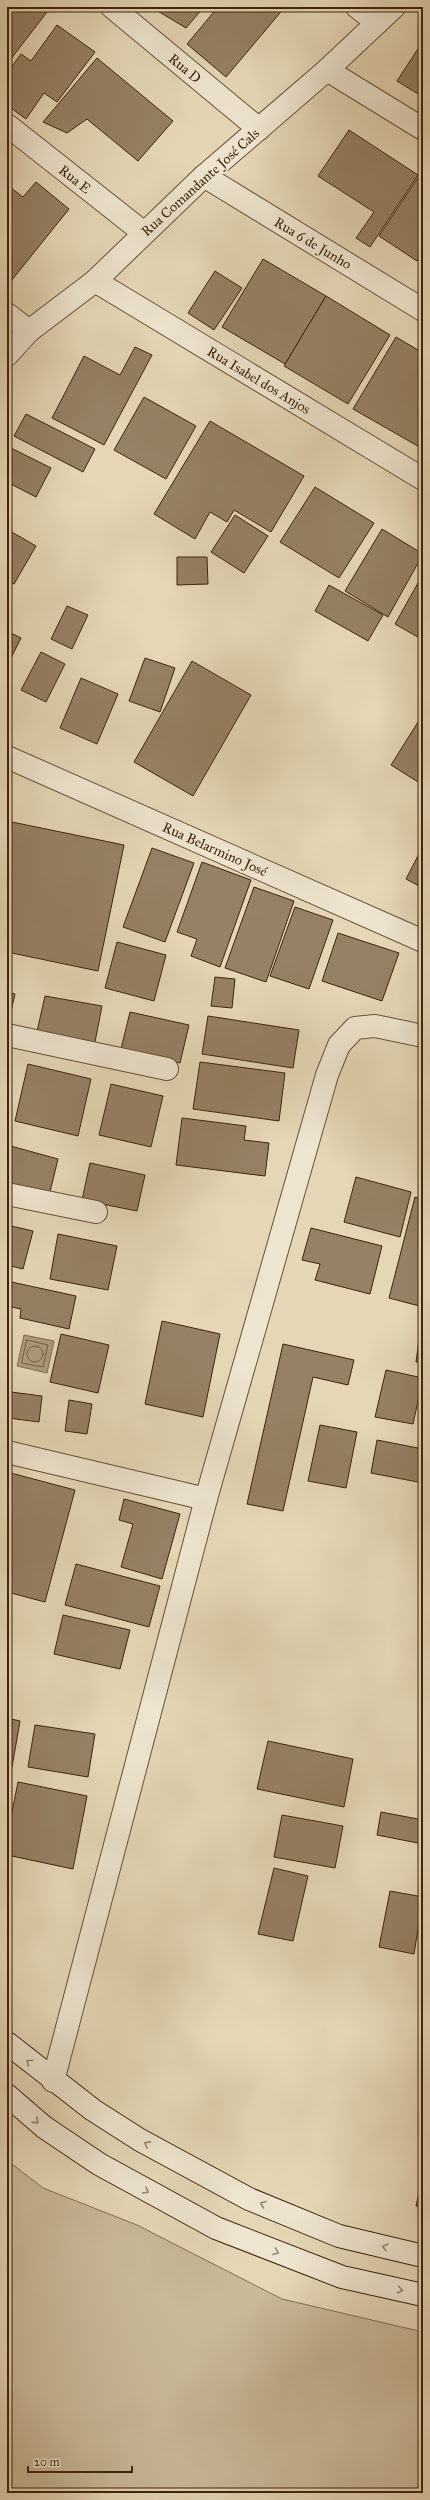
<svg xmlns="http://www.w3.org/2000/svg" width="430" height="2500" viewBox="0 0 430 2500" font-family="'IM FELL Great Primer',serif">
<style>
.green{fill:#c9b999;stroke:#846e52}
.water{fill:#ac9a7c;stroke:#806b4f}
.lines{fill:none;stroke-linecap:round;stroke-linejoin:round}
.shore{stroke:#755f44;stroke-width:1}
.building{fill:#958164;stroke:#3e240b}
.minor-casing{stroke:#685136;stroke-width:24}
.tertiary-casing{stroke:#685136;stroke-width:24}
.secondary-casing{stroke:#3e240b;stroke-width:24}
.minor{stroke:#eee5d0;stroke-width:22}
.tertiary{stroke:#eee5d0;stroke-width:22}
.secondary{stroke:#eee5d0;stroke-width:22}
.oneway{stroke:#96846e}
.labels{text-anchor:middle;stroke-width:4;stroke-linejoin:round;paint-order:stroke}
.street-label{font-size:14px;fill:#3e240b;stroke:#eee5d0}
</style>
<rect width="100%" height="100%" fill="#e5d7b6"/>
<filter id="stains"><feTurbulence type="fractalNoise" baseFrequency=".005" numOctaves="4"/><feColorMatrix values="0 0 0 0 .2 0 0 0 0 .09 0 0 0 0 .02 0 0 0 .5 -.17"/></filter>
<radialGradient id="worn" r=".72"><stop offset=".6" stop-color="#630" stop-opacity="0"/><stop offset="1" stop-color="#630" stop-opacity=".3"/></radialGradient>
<polygon class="green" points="7,2160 43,2188 137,2225 282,2299 423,2332 423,2493 7,2493"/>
<polygon class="water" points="24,1335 54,1341 47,1373 17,1366"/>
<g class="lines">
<g class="shore">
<polygon points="27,1340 48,1345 43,1367 22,1363"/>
<circle cx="35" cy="1354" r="8"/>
</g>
</g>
<g class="building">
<polygon points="7,7 40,7 47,12 7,64"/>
<polygon points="151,7 204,7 186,28"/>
<polygon points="218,7 285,7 226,77 187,44"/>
<polygon points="57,25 95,52 57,102 44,93 26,119 7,105 7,73 21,54 31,61"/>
<polygon points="423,41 423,97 397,81"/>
<polygon points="97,58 173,121 138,161 87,119 67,133 43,122"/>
<polygon points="349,130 418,175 370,247 356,238 374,212 318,176"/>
<polygon points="419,176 423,179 423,252 417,261 379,236"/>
<polygon points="36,182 69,209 7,286 7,185 23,197"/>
<polygon points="263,259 326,296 285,364 222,327"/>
<polygon points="215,271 242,288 214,330 188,313"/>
<polygon points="326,296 390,335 348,404 284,366"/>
<polygon points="396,337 423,353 423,449 353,409"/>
<polygon points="135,347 152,355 104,445 52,418 84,356 120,375"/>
<polygon points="144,397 196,426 166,479 114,450"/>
<polygon points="26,414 95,449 83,472 14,436"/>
<polygon points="210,421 304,476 271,532 234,510 227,522 210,512 195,539 154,514"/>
<polygon points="7,446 51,468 36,497 7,482"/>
<polygon points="315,487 374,523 339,578 280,542"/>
<polygon points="7,509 10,531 36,546 14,584 7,580"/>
<polygon points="235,515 268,536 244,573 211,552"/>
<polygon points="382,529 423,554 388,617 345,591"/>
<polygon points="177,557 207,557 208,584 177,585"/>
<polygon points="423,574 423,640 395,624"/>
<polygon points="329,585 383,615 368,641 315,611"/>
<polygon points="67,606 88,615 72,649 51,639"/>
<polygon points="7,631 21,638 7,666"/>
<polygon points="41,652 65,664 46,702 21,690"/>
<polygon points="145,658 175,668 160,712 129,701"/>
<polygon points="192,661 251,695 193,796 134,762"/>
<polygon points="81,678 118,694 97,744 60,728"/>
<polygon points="423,714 423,785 391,765"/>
<polygon points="7,821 124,845 98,971 7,952"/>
<polygon points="152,848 194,863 165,942 123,927"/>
<polygon points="422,848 423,849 423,888 406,879"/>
<polygon points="202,862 251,880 220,967 191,956 197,939 177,932"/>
<polygon points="254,887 294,901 266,982 225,968"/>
<polygon points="295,907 333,920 309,989 270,976"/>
<polygon points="338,933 399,953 382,1001 322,981"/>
<polygon points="117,942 166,955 154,1001 105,988"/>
<polygon points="215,977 235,979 232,1008 211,1006"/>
<polygon points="7,992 15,994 7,1028"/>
<polygon points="45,996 102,1006 94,1047 36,1036"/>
<polygon points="130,1012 189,1025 180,1063 121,1049"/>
<polygon points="208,1016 299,1030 293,1068 202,1054"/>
<polygon points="200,1062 285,1073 279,1121 193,1109"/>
<polygon points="28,1064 91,1079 78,1136 15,1121"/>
<polygon points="111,1084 163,1096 151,1147 99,1135"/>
<polygon points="182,1118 246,1126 244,1140 269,1143 265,1176 176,1165"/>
<polygon points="7,1145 58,1159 49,1196 7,1185"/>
<polygon points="90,1163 145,1175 137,1211 82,1200"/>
<polygon points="356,1177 411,1192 400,1237 344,1222"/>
<polygon points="415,1197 423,1199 423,1307 389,1298"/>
<polygon points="7,1225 33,1231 23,1269 7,1265"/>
<polygon points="311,1228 382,1246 370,1294 315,1280 320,1264 302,1260"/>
<polygon points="58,1234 117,1246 108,1290 50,1279"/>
<polygon points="7,1281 76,1296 69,1329 20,1318 21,1309 7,1306"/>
<polygon points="162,1321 220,1334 203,1417 145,1404"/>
<polygon points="61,1334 109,1345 98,1393 50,1382"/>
<polygon points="419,1340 423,1340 423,1363 416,1362"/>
<polygon points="283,1344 354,1360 348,1385 313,1377 283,1511 247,1504"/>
<polygon points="386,1370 423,1378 413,1424 375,1417"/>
<polygon points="11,1392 42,1396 39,1422 8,1418"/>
<polygon points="69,1400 92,1404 87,1434 65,1431"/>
<polygon points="320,1425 357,1432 346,1488 308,1481"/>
<polygon points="377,1440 423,1449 423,1483 371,1473"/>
<polygon points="7,1472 75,1490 45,1602 7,1592"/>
<polygon points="124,1499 180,1514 162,1579 121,1567 133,1524 119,1520"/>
<polygon points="76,1564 160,1586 149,1627 65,1605"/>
<polygon points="63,1615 130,1630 120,1669 54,1654"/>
<polygon points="7,1718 20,1721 12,1767 7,1766"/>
<polygon points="35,1725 95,1734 88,1777 28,1767"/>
<polygon points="268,1741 353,1759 344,1807 257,1789"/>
<polygon points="18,1782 87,1796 73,1869 7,1855 7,1837"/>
<polygon points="381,1812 423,1820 423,1844 377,1835"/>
<polygon points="282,1815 343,1826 335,1868 274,1857"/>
<polygon points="274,1868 308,1876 293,1941 258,1934"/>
<polygon points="390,1891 423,1897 414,1954 379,1947"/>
<polygon points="423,2176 423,2207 416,2206"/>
</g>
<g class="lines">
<defs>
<g id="minor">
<polyline points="112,7 259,129"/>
<polyline points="357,7 377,23"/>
<polyline points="327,70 423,129"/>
<polyline points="7,125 144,233"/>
<polyline points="204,176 423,310"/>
<polyline points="95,281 423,479"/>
<polyline points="7,314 29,331"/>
<polyline points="7,355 29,331 95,281 204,176 327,70 394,7"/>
<polyline points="7,1035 167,1069"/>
<polyline points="7,1194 96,1212"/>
<polyline points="7,1452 206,1499"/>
<polyline points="53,2081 206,1499 327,1075 339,1045 355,1028 375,1026 423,1036"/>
</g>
<polyline id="tertiary" points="7,757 423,941"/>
<g id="secondary">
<polyline points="7,2043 93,2110 140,2140 249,2199 339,2236 423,2256"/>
<polyline points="7,2095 44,2127 99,2164 216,2228 342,2277 423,2295"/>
</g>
</defs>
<use href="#minor" class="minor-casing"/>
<use href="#tertiary" class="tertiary-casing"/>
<use href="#secondary" class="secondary-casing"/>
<use href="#minor" class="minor"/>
<use href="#tertiary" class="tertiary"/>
<use href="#secondary" class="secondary"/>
</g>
<defs><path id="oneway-chevron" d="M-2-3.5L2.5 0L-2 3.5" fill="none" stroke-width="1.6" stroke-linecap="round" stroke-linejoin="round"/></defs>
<g class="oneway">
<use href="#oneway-chevron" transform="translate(29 2062) rotate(-142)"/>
<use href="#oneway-chevron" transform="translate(36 2121) rotate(41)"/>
<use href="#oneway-chevron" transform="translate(147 2144) rotate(-151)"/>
<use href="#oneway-chevron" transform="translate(146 2191) rotate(30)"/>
<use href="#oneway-chevron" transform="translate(263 2204) rotate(-158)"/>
<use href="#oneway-chevron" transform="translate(385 2247) rotate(-166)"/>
<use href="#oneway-chevron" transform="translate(276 2252) rotate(22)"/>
<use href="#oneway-chevron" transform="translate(400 2290) rotate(12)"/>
</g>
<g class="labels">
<g class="street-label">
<text transform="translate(185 68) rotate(40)" y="5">Rua D</text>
<text transform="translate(75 179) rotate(38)" y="5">Rua E</text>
<text transform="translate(200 182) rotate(-42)" y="5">Rua Comandante José Cals</text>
<text transform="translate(313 243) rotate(31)" y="5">Rua 6 de Junho</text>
<text transform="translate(259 380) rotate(31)" y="5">Rua Isabel dos Anjos</text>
<text transform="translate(215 849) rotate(24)" y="5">Rua Belarmino José</text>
</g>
</g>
<rect width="430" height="2500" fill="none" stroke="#e5d7b6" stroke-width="24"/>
<rect x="8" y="8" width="414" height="2484" fill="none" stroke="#3e240b" stroke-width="2"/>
<rect x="12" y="12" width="406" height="2476" fill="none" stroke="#3e240b"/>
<path d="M28 2466v6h104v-6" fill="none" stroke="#3e240b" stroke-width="2"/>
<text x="34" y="2466" font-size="12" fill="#3e240b" stroke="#eee5d0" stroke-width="3" paint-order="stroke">20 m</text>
<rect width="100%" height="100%" filter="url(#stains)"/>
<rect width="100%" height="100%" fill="url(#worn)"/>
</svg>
